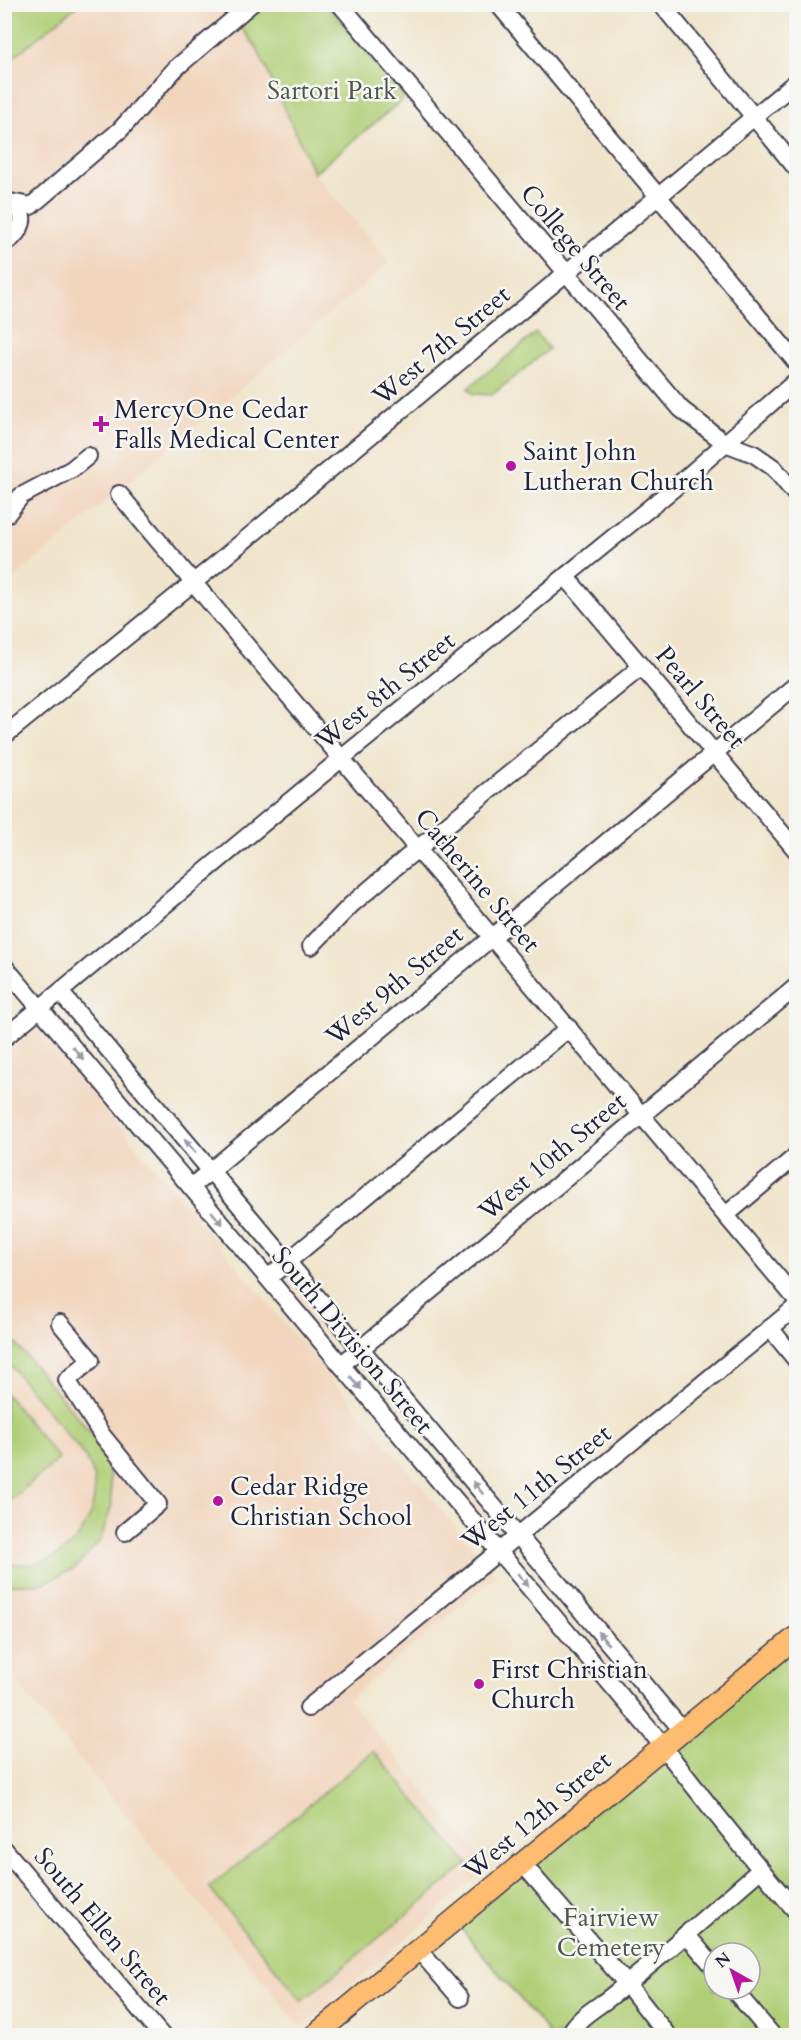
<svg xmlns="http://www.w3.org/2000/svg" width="801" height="2040" viewBox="0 0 801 2040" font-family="Cardo,serif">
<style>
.built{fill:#f2d5bd}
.green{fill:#afce75;stroke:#687858;stroke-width:1.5;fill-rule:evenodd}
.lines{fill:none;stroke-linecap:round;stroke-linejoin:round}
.minor-casing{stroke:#413f51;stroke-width:20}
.major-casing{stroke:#413f51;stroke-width:24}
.minor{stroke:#fff;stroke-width:16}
.major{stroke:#fdbc70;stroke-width:21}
.oneway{fill:#9c9ca7}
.poi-dot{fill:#b5179e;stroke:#f6f6f2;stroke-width:2}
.labels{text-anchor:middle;stroke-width:5;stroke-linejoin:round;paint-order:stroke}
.park-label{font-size:26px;fill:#4c564c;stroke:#f6f6f2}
.street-label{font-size:26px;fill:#22223b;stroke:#f6f6f2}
.poi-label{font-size:26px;fill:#22223b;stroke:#f6f6f2;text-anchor:start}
</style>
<rect width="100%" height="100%" fill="#f6f6f2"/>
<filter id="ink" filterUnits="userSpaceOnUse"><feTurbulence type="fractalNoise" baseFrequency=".0167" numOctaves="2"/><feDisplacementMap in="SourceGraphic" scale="12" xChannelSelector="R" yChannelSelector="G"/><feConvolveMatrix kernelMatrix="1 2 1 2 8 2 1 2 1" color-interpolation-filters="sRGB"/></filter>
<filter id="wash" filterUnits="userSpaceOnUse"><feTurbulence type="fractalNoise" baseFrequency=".008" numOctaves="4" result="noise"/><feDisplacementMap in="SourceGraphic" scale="24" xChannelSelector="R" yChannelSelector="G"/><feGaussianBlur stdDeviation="1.35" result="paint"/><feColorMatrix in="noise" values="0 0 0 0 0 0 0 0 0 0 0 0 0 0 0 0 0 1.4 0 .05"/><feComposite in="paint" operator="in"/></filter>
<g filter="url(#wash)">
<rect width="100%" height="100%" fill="#f0e5cc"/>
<g class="built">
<polygon points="78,5 224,5 256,47 314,173 390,263 5,586 5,64"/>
<polygon points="37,1028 496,1575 348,1700 489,1867 302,2028 5,1669 4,1055"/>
</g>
<g class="green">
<polygon points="5,4 78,4 78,5 5,64"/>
<polygon points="224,5 327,5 405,98 314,173 256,47"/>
<polygon points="536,333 549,349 492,395 473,394 468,388"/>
<path d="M 4,1330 L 98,1441 L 109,1468 L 112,1504 L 101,1539 L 77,1567 L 45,1583 L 5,1585 L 5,1562 C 59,1577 106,1523 92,1470 C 90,1465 86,1459 83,1454 L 5,1359 Z"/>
<polygon points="5,1393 59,1459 5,1505 4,1505"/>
<path d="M 796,1642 L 796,2035 L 545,2035 L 548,2032 L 458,1925 ZM 714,1953 L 750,1953 L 750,1989 L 714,1989 Z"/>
<polygon points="374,1751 468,1864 302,2001 209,1888"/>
</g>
</g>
<g filter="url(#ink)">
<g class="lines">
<defs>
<g id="minor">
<polyline points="340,4 681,409 725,443 754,454 774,468 796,495"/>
<polyline points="498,4 796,362"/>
<polyline points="661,4 796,168"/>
<path d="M 8,202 C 27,213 26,224 11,239"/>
<polyline points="10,202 31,206 120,130 176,68 251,4"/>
<polyline points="119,494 796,1299"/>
<polyline points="7,514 21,496 72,469 88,456"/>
<polyline points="566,577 796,850"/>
<polyline points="4,736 210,569 796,82"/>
<polyline points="311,946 351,905 405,859 641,667"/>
<path d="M 4,966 L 653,1734 C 700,1794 746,1854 796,1911"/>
<polyline points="60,992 682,1730"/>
<polyline points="4,1038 342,758 679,484 796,381"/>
<polyline points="191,1187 796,685"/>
<polyline points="726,1215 796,1156"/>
<polyline points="268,1278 569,1028"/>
<polyline points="60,1323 91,1360 67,1380 102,1435 158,1504 125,1532"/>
<polyline points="770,1328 796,1360"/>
<polyline points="341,1365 796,987"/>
<polyline points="308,1708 796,1307"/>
<polyline points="4,1849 162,2036"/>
<polyline points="522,1863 627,1984 668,2036"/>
<polyline points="686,1934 714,1967"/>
<polyline points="418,1949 460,1998"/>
<polyline points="733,1989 773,2036"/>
<path d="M 570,2036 C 573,2020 598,2007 609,1998 C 661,1958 710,1913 760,1870"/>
</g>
<polyline id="major" points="314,2036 796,1637"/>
</defs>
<use href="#minor" class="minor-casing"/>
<use href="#major" class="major-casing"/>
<use href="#minor" class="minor"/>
<use href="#major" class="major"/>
</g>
<defs><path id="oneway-solid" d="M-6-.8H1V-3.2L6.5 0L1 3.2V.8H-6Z" transform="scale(1.5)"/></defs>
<g class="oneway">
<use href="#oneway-solid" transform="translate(78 1053) rotate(50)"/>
<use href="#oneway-solid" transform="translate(190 1146) rotate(-130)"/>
<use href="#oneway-solid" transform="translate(217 1218) rotate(50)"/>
<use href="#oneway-solid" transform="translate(356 1383) rotate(50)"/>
<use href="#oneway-solid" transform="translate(478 1488) rotate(-130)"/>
<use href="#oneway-solid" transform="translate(523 1580) rotate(50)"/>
<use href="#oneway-solid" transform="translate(603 1638) rotate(-130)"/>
</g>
</g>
<g class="poi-dot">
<path d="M98 415h6v6h6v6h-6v6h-6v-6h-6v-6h6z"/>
<circle cx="511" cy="466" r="6"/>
<circle cx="218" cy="1501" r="6"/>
<circle cx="479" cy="1684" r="6"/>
</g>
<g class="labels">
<g class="park-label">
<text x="332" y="99">Sartori Park</text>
<text x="611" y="1926">Fairview<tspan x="611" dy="30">Cemetery</tspan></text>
</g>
<g class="street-label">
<text transform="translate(576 247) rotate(50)" y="9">College Street</text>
<text transform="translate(441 345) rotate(-40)" y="9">West 7th Street</text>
<text transform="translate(385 690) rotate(-39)" y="9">West 8th Street</text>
<text transform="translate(701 697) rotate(50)" y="9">Pearl Street</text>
<text transform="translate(478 880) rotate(50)" y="9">Catherine Street</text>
<text transform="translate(394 985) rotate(-40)" y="9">West 9th Street</text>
<text transform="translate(552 1156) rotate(-40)" y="9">West 10th Street</text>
<text transform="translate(353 1340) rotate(50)" y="9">South Division Street</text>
<text transform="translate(536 1487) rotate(-39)" y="9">West 11th Street</text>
<text transform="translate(537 1815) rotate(-40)" y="9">West 12th Street</text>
<text transform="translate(103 1926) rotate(50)" y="9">South Ellen Street</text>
</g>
<g class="poi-label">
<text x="114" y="418">MercyOne Cedar<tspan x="114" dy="30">Falls Medical Center</tspan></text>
<text x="523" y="460">Saint John<tspan x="523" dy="30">Lutheran Church</tspan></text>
<text x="230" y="1495">Cedar Ridge<tspan x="230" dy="30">Christian School</tspan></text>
<text x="491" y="1678">First Christian<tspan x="491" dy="30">Church</tspan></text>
</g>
</g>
<rect width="801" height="2040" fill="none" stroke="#f6f6f2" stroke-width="24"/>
<g transform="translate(732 1971) rotate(320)"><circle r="28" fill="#f6f6f2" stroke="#a1a1a9" stroke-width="1.5"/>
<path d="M0-4.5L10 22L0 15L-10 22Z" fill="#b5179e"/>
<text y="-9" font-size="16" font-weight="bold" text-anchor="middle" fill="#22223b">N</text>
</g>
</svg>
